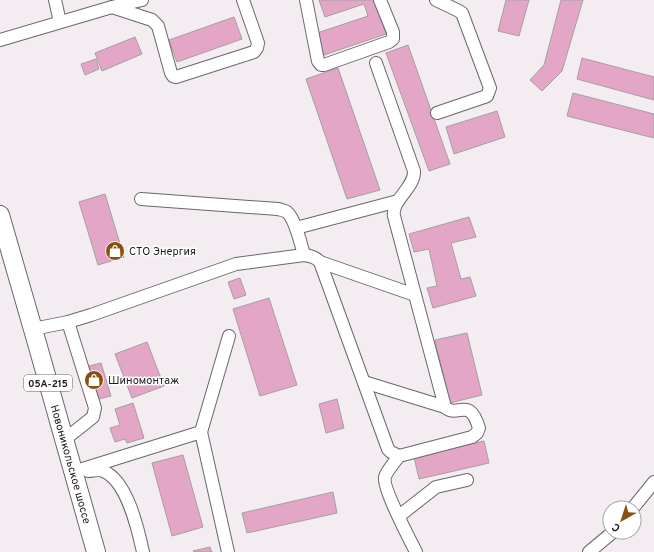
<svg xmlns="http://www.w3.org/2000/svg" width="654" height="552" viewBox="0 0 654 552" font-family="Overpass,sans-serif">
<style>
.building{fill:#e4a6c7;stroke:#a59ea2}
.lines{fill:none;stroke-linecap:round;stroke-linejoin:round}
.minor-casing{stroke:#6b666b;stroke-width:14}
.highway-casing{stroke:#6b666b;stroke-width:20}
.minor{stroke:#fff;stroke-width:12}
.highway{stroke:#fff;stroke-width:18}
.labels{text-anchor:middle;stroke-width:3;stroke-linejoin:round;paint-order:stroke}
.shield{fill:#fff;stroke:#626162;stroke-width:1}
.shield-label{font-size:10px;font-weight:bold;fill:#1f1d1f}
.poi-label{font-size:11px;fill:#1f1d1f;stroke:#fff;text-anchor:start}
.street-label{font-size:11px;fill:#1f1d1f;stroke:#fff}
</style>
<rect width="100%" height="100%" fill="#f3edf2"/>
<g class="building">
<polygon points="319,0 374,0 386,34 324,55 317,33 368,16 364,4 325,17"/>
<polygon points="506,0 529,0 519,36 498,31"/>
<polygon points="561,0 583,0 562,71 542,91 530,80 544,65"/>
<polygon points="234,17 242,39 177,62 169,40"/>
<polygon points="135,37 142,54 102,71 95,53"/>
<polygon points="408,45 450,164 429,171 386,53"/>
<polygon points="582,58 654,77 654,100 577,79"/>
<polygon points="96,59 99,69 85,75 81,64"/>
<polygon points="338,68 380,190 347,199 306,79"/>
<polygon points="573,93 654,114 654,138 567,116"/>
<polygon points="497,111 505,137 454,154 446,127"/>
<polygon points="105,194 124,257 98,265 79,202"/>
<polygon points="469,217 476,237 451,243 461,279 470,277 476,296 433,308 427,288 437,286 429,249 414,252 409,234"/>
<polygon points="240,278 246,295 234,299 228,282"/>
<polygon points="269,298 297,385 260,396 233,309"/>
<polygon points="467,333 482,395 450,403 435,340"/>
<polygon points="147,342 164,386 132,398 115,354"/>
<polygon points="101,363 111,396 99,399 89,366"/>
<polygon points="337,399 344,428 326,433 319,404"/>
<polygon points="133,403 144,438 127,443 125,439 115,442 110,428 120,425 115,409"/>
<polygon points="484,441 489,463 419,479 414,457"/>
<polygon points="183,455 203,527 172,536 152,463"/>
<polygon points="333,492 337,513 247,533 242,513"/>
<polygon points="210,547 212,552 194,552 193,551"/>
</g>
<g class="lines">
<defs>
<g id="minor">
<polyline points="55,0 60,22"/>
<polyline points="306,0 318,61 321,65 324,65 389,42 393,39 393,32 380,0"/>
<polyline points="436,0 457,10 462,13 490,88 487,96 437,113"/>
<polyline points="112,7 152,20 158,26 171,73 173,76 176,77 254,52 257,48 258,43 243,0"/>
<polyline points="0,40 112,7 142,0"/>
<path d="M 141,199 L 278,209 C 281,210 284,210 287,212 C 295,219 301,244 304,255"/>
<polyline points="296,228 398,201"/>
<polyline points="320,262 415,295"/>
<path d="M 33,329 L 68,322 L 91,315 L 236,264 L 304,255 C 311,256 315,257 320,262 L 388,449 L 391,452 L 399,456 L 472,437 L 477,433 L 479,428 C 469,395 458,419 445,407 L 394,216 C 391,200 415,188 414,171 L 376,63"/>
<polyline points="364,382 445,407"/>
<polyline points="201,432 229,336"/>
<polyline points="64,440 93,417 95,408 68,322"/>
<path d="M 399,456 C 396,460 386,472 385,477 C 382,487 410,540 416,552"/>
<path d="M 88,471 C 93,471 99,469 103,471 C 127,480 138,529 143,552"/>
<polyline points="73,472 201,432 228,552"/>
<polyline points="633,508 654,482"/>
<polyline points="399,516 436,487 467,480"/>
<polyline points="589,552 613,532"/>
</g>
<g id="highway">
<path id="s1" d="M 0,215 C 33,327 64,440 96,552"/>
</g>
</defs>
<use href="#minor" class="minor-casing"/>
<use href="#highway" class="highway-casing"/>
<use href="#minor" class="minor"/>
<use href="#highway" class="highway"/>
</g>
<defs>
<symbol id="shop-disc" viewBox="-11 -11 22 22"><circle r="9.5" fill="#8b4f0f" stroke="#fff"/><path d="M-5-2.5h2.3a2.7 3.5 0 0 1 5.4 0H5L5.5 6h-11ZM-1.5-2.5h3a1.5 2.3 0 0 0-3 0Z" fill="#fff"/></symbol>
</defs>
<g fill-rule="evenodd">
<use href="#shop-disc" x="104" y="240" width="22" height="22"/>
<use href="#shop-disc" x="83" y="369" width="22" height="22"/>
</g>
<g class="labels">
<rect class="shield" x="24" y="375" width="48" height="16" rx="3"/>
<g class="shield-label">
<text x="48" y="387">05А-215</text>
</g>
<g class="poi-label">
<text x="129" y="255">СТО Энергия</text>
<text x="108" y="384">Шиномонтаж</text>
</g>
<g class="street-label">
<text dy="4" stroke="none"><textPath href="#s1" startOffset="259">Новоникольское шоссе</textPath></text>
</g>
</g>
<g transform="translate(622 520) rotate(219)"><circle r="19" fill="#ffffff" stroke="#a5a5a5"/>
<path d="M0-3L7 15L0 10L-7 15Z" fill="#8b4f0f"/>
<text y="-6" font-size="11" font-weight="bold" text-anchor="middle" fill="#1f1d1f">С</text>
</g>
</svg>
